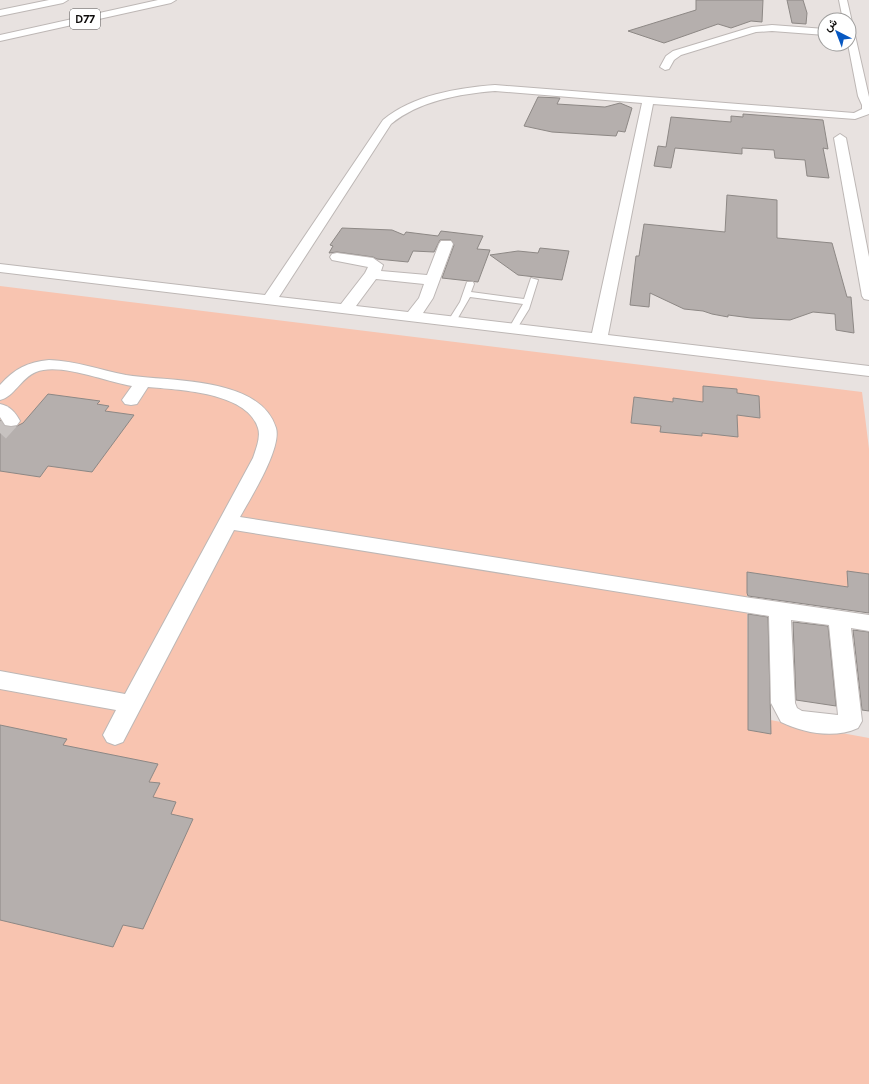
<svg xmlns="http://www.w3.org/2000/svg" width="869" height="1084" viewBox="0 0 869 1084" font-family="Karla,Vazirmatn,sans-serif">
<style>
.green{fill:#f8c4b0}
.building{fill:#b5afad;stroke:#8d8885}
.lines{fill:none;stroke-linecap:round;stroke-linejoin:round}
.street-tunnel{stroke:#c7c2c0;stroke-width:16;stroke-dasharray:16 8;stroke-linecap:butt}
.lane-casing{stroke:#bdb7b5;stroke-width:2}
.street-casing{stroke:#bdb7b5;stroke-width:2}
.secondary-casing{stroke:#bdb7b5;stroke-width:2}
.primary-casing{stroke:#bdb7b5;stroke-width:2}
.lane{fill:#fff;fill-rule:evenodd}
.street{fill:#fff;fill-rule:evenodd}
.secondary{fill:#fff;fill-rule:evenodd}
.primary{fill:#fff;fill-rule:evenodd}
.labels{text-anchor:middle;stroke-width:3;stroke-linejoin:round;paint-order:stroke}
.shield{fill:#fff;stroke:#565554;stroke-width:1}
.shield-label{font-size:12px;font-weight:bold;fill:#0e0c0b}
</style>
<rect width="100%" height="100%" fill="#e8e2e0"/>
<polygon class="green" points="0,286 862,392 869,449 869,590 747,572 748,716 869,738 869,1084 0,1084"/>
<g class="building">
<polygon points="696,0 763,0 762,22 751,21 731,28 718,24 664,43 628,31 696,10"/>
<polygon points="787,0 803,0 807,13 806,24 792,23"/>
<polygon points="538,97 560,98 557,104 605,107 620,103 632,108 625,132 618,131 616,136 552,132 524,126"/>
<polygon points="743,114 823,120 828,149 823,148 829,178 807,176 805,160 775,158 774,150 742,148 742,154 675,148 671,168 654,166 658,146 666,147 671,117 731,122 731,116 743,117"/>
<polygon points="727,195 777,200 777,238 832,243 847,297 851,297 854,333 836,330 835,314 813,312 790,320 751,318 728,315 728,317 712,314 703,311 684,309 650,293 649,307 630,305 636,256 639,256 644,224 725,232"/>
<polygon points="342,228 392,230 404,235 406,232 438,236 441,231 483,236 477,249 490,250 478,282 442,278 454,245 451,240 440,240 434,252 413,251 408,262 377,259 373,257 337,252 329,253 333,246 330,245"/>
<polygon points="540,248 569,251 562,280 518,275 490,255 518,251 538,253"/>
<polygon points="703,386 737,389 737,393 759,396 760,418 737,415 738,437 702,433 702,436 660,432 661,426 631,423 634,397 673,402 673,398 703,402"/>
<polygon points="48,394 100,401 97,404 109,406 105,411 134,415 92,472 48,466 40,477 0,471 0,420 5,426 17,426 23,423"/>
<polygon points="847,571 869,574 869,613 748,596 747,593 747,572 848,587"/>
<polygon points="748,614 768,617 771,734 748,730"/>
<polygon points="793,622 828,626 836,706 796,700"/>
<polygon points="853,630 869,632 869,711 862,710"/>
<polygon points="0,725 67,739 63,745 158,764 149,782 160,783 153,797 176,802 171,814 193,819 143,929 123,925 113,947 0,920"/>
</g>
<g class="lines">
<polyline class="street-tunnel" points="0,433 11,421"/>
<defs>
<polygon id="lane" points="531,278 538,280 529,309 516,330 510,330 509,328 523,304 470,297 455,323 449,323 448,321 460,302 467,282 473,282 474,284 471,292 524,299"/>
<g id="street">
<path d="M 839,0 L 847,0 L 869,97 L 869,114 L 855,119 L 653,104 L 608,335 L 869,366 L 869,376 L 0,272 L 0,264 L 265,295 L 383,120 C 413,95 457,88 495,85 L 854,113 L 862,109 L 862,105 L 858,96 L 848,44 L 849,20 L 843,20 ZM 495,91 L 642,103 L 592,333 L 423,313 L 433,298 L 453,244 L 451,241 L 441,241 L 439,244 L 427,275 L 381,271 L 383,265 L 373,258 L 337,253 L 332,254 L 330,257 L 332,260 L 368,267 L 365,273 L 341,304 L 279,297 L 391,124 C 419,101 459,94 495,91 ZM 376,279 L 424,284 L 419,298 L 408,312 L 356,306 Z"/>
<polygon points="772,25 825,29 825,35 772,31 756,32 681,55 674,60 669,69 665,70 660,67 666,56 673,51 752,27"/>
<polygon points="840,134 846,138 869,257 869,300 864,299 862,296 834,138"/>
<path d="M 49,360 C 76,361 100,370 126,375 C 169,382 260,376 276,428 C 282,448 250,499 240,517 L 751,598 L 869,615 L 869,631 L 851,628 L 862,721 L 858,728 C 834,739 804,733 781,722 L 771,703 L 769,616 L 234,530 L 123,742 L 115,745 L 107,742 L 103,735 L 116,710 L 0,689 L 0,671 L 125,694 L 253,458 C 256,449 261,437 258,428 C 247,392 179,390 148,387 L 137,404 L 131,405 L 125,404 L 122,400 L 132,386 C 107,382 59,362 36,372 C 21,378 14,397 0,400 L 0,385 C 14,369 28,362 49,360 ZM 791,620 L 829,625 L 838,715 L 802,711 L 797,708 L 795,703 Z"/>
<path d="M 0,404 C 10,406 15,412 20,421 L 17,425 L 11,426 L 5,425 L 0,417 Z"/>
</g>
<polygon id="secondary" points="49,0 68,0 63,3 0,16 0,10"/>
<polygon id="primary" points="158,0 176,0 171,3 0,41 0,35"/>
</defs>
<use href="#lane" class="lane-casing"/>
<use href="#street" class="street-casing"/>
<use href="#secondary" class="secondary-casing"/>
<use href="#primary" class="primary-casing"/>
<use href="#lane" class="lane"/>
<use href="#street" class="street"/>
<use href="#secondary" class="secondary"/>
<use href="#primary" class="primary"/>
</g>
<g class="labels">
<rect class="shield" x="70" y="9" width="30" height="20" rx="3"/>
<g class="shield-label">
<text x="85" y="23">D77</text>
</g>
</g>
<g transform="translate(837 32) rotate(318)"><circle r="19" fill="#ffffff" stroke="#9f9e9d"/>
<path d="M0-3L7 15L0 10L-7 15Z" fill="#0758c2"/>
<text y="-6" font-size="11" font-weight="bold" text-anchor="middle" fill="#0e0c0b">ش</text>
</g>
</svg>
